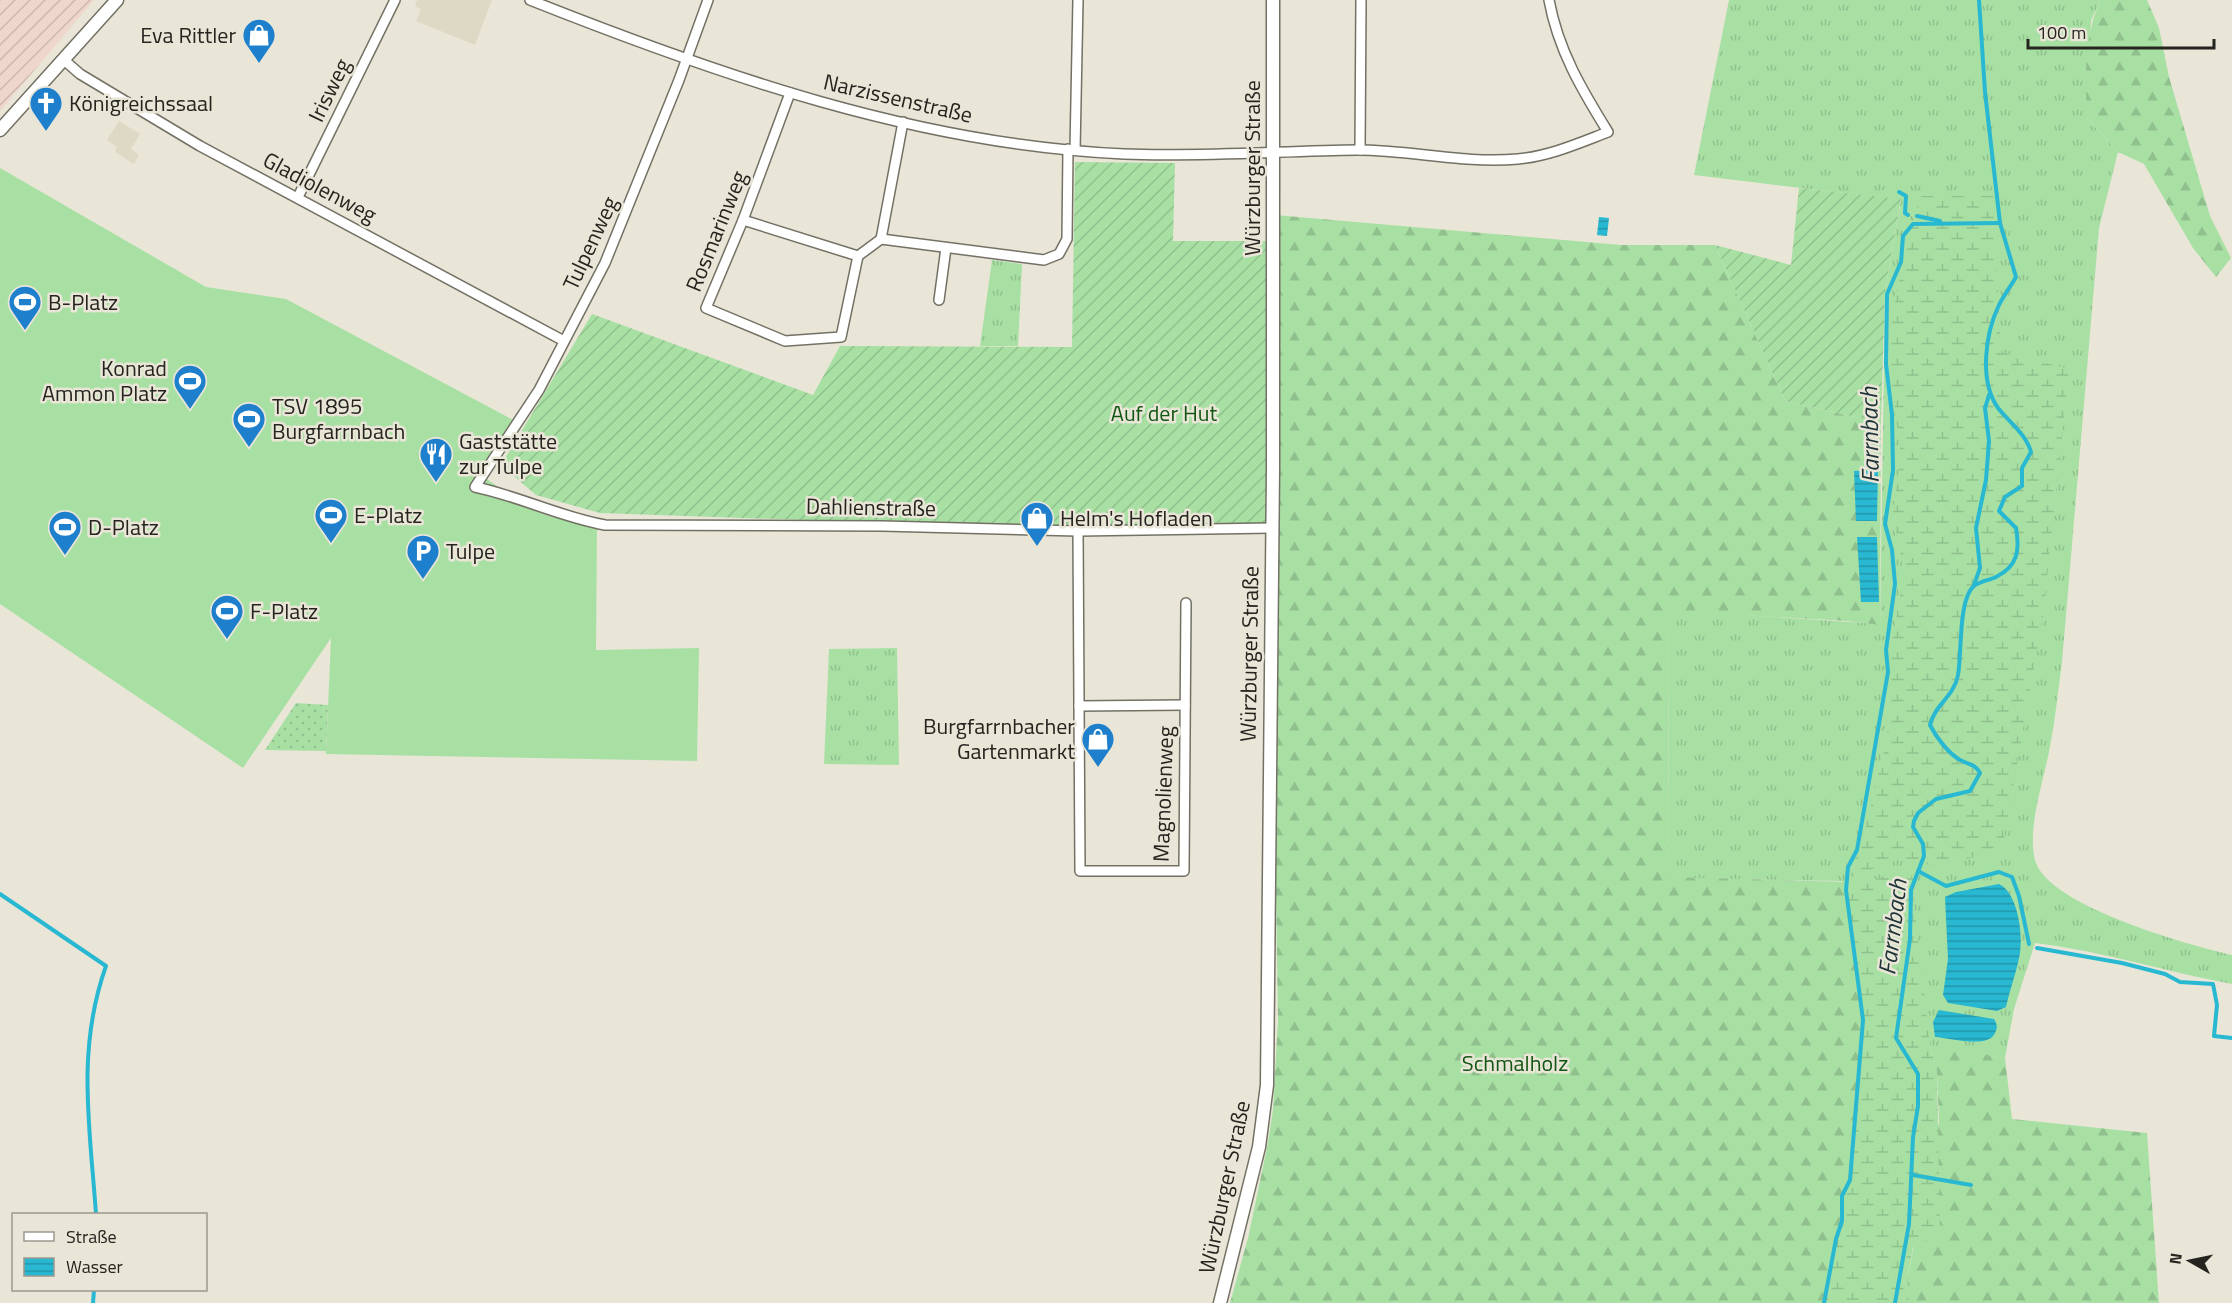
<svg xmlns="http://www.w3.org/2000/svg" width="2232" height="1303" viewBox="0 0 2232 1303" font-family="'Titillium Web',sans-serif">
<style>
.built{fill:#ded9c5}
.industrial{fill:url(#industrial-furrows)}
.grass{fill:url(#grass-tufts)}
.forest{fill:url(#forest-firs)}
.wetland{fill:url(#wetland-marsh)}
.park{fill:url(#park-dots)}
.garden{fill:url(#garden-furrows)}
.pitch{fill:#a8e0a4}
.water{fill:url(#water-rules)}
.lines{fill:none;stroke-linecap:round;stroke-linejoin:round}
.stream{stroke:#28b8d1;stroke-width:4}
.minor-casing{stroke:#737164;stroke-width:12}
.tertiary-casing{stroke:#737164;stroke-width:15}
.minor{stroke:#fff;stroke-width:9}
.tertiary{stroke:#fff;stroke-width:12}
.labels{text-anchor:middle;stroke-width:5;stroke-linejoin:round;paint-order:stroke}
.poi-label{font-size:22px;fill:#25241e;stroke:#e9e6d8;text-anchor:start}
.street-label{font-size:22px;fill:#25241e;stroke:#e9e6d8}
.park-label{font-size:22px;fill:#125613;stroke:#e9e6d8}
.water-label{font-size:24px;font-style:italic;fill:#1d3338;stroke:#e9e6d8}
</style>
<defs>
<pattern id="industrial-furrows" width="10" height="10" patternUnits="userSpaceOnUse" patternTransform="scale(1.5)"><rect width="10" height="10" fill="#efd6cd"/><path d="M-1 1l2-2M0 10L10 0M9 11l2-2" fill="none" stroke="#cdb8b0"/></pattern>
<pattern id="grass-tufts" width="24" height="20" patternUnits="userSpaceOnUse" patternTransform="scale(1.5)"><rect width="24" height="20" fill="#a8e0a4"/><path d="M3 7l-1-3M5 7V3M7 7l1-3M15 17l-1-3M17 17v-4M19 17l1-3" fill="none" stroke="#90c08d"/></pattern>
<pattern id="forest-firs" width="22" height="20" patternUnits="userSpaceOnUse" patternTransform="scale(1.5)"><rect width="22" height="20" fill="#a8e0a4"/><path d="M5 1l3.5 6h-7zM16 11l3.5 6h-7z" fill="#90c08d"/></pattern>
<pattern id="wetland-marsh" width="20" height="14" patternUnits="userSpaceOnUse" patternTransform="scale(1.5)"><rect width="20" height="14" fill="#a8e0a4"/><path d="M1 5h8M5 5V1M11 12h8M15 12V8" fill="none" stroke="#90c08d"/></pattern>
<pattern id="park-dots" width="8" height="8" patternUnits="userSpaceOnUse" patternTransform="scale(1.5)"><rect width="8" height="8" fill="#a8e0a4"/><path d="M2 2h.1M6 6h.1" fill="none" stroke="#90c08d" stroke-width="1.8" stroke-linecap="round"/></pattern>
<pattern id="garden-furrows" width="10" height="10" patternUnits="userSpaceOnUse" patternTransform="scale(1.5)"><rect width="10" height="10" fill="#a8e0a4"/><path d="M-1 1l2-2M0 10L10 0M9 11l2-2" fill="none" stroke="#90c08d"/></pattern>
<pattern id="water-rules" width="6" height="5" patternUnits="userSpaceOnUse" patternTransform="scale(1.5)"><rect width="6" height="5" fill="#28b8d1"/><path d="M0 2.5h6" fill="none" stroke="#2295a9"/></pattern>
</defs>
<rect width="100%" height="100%" fill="#e9e6d8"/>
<g class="built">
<polygon points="417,0 492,0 475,45 416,21 421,9 415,6"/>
<polygon points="119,121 140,134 131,149 139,155 134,164 115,152 117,147 107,140"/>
</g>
<polygon class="industrial" points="0,0 94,0 0,111"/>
<g class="grass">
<path d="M 1729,0 L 2100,0 L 2091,21 L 2087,118 L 2118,152 L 2099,228 L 2062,662 C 2058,692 2055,722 2049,752 C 2043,782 2027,830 2035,860 C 2047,906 2189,945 2232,955 L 2232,984 C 2166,972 2102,951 2035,943 L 2014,1009 L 2005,1058 L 1930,1047 L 1907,1279 L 1909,1303 L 1824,1303 L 1850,1179 L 1858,1074 L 1842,881 L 1668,878 L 1669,610 L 1880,624 L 1885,291 L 1901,200 L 1694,175 Z"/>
<polygon points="992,260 1022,264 1018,346 980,346"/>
<polygon points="897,648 899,765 824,764 829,649"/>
</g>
<g class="forest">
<path d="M 2100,0 L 2147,0 L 2159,28 L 2169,77 L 2210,216 L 2231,258 L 2216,277 L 2193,248 L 2144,164 L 2118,152 L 2087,118 C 2085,77 2084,38 2100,0 Z"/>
<polygon points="1275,215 1621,245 1715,245 1785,401 1881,423 1880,625 1847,621 1669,611 1668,877 1850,882 1846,890 1863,1020 1850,1180 1842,1196 1842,1221 1836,1239 1824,1303 1230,1303 1248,1238 1267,1148 1273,1110 1278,1019 1275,833 1279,527"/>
<polygon points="1930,1046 2005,1058 2012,1119 2147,1133 2159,1303 1909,1303 1907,1279 1939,1122 1937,1072"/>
</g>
<g class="wetland">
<polygon points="1920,196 1994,196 2001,352 2069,369 2043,616 2002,850 1937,866 1897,860 1849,878 1851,867 1860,851 1887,739 1892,642 1904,573 1893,512 1901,456 1889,365 1896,294"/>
<polygon points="1904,869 1911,873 1930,1046 1937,1071 1940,1232 1913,1247 1907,1279 1909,1303 1824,1303 1836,1239 1842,1221 1842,1196 1850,1179 1863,1020 1847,882 1868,882"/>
</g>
<polygon class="park" points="296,703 328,705 326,751 265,750"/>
<g class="garden">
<polygon points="1075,162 1175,163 1173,241 1274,241 1279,527 1008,527 600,513 536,495 501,465 592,314 813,395 840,346 1072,347"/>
<polygon points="1799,188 1901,199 1885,291 1881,423 1785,401 1715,245 1791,265"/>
</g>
<polygon class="pitch" points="0,168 206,287 286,299 515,421 481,475 527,507 549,516 597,528 596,650 699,648 697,761 326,754 331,638 243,768 0,604"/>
<g class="water">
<polygon points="1599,217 1609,218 1607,236 1597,235"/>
<polygon points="1878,470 1877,521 1856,521 1854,471"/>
<polygon points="1877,537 1879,602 1861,602 1857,537"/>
<path d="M 1999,884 C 2018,893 2023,934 2020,953 C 2017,971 2010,989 2006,1007 L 1997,1011 L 1948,1003 L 1943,995 L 1948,959 L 1945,897 L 1956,892 Z"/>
<path d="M 1939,1010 L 1994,1019 C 1997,1024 1998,1027 1995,1033 C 1988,1049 1950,1038 1935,1037 L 1933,1022 Z"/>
</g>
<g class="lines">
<g class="stream">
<polyline points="1899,192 1906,196 1905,213 1908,215"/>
<polyline points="1917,216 1940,221"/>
<polyline points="1974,585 1980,568 1976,528 1986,480 1989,441 1985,408 1989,395"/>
<polyline points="1918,871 1946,886 1999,872 2012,877 2019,896 2029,944"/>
<path d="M 0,894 L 106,966 C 76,1050 90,1128 96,1214"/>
<polyline points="2037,948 2122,963 2165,974 2180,982 2213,984 2217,1005 2214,1036 2232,1038"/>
<polyline points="1913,1175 1971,1185"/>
<polyline points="93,1303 94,1290"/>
<polyline points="1824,1303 1836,1239 1842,1221 1842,1196 1850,1180 1863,1020 1846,890 1848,867 1857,850 1888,672 1886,650 1895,584 1892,550 1885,524 1893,470 1892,415 1886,364 1887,294 1901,262 1903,236 1913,224 2000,223"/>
<path d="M 1895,1303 L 1909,1224 L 1913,1137 L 1918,1106 L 1918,1074 L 1896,1038 L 1910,939 L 1911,890 L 1924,856 L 1923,844 L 1913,827 L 1914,821 L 1918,813 L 1936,799 L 1970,791 L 1980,773 C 1974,763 1969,765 1960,760 C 1948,753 1936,737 1930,725 C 1935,704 1954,697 1958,675 C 1962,654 1958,599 1974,586 C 1980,581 1990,580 1996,577 C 2018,566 2020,550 2016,528 L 1999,511 L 2005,497 L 2022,486 L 2022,468 L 2031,452 C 2026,434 2009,422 1998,408 C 1979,381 1985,334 1999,305 C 2004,295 2011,286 2016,277 L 2000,223 L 1985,92 L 1979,0"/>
</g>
<defs>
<g id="minor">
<path d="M 530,0 C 719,75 919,145 1124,154 C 1202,157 1280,151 1358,150 C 1411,150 1464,164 1518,159 C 1550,156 1579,143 1608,132 C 1582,90 1558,50 1549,0"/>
<path d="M 708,0 L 679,80 L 605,263 L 539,390 L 475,487 C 519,496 560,517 605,525 L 882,526 L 1078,531 L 1272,528"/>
<polyline points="64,60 80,74 200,146 564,341"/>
<polyline points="790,93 743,220 706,308 785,341 841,337 858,256"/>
<polyline points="1075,150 1078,0"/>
<polyline points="1360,150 1361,0"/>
<polyline points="298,197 395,0"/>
<polyline points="743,220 858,256 881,239 1044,260 1059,254 1067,239 1068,149"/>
<polyline points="881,239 903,122"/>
<polyline points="939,300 946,248"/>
<polyline points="1078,531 1080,871 1184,871 1186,603"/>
<polyline points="1079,706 1185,705"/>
</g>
<g id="tertiary">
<polyline points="0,130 117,0"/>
<polyline points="1220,1303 1259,1147 1267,1085 1273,470 1273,0"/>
</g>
</defs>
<use href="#minor" class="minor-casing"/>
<use href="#tertiary" class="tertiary-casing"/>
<use href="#minor" class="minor"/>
<use href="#tertiary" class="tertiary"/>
</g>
<defs>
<symbol id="shop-pin" viewBox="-11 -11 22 30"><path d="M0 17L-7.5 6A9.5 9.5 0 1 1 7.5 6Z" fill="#1e80cc" stroke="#e9e6d8"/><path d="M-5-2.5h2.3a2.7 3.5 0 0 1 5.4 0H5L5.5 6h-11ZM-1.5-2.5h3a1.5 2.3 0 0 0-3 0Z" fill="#fff"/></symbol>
<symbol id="church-pin" viewBox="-11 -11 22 30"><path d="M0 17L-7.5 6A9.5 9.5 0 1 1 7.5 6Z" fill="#1e80cc" stroke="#e9e6d8"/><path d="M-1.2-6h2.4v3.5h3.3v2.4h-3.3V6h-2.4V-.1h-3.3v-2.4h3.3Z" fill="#fff"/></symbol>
<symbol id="stadium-pin" viewBox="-11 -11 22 30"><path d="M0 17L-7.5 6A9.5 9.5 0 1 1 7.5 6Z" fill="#1e80cc" stroke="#e9e6d8"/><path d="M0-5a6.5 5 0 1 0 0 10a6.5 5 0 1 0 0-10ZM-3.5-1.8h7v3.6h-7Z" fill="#fff"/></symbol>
<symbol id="restaurant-pin" viewBox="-11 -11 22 30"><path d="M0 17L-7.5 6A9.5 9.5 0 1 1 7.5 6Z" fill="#1e80cc" stroke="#e9e6d8"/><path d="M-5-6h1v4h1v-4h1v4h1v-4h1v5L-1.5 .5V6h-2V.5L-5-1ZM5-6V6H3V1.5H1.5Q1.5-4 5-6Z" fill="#fff"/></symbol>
<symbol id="parking-pin" viewBox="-11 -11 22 30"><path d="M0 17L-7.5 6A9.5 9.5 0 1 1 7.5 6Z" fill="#1e80cc" stroke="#e9e6d8"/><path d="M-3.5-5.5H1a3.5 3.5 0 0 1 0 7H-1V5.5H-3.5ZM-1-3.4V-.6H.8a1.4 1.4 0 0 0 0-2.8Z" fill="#fff"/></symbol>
</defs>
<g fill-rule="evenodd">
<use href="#shop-pin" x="240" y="16" width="38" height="52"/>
<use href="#church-pin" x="27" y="84" width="38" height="52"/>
<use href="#stadium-pin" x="6" y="283" width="38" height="52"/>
<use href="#stadium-pin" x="171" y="362" width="38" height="52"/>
<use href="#stadium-pin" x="230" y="400" width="38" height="52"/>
<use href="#restaurant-pin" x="417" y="435" width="38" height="52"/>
<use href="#stadium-pin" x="312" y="496" width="38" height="52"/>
<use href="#shop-pin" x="1018" y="499" width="38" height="52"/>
<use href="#stadium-pin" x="46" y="508" width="38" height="52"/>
<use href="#parking-pin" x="404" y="532" width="38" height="52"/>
<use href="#stadium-pin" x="208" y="592" width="38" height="52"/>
<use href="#shop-pin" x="1079" y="720" width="38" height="52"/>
</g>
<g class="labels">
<g class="poi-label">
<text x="236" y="43" text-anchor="end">Eva Rittler</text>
<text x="69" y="111">Königreichssaal</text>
<text x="48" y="310">B-Platz</text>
<text x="167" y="376" text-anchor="end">Konrad<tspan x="167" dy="25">Ammon Platz</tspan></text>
<text x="272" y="414">TSV 1895<tspan x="272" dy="25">Burgfarrnbach</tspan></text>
<text x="459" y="449">Gaststätte<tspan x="459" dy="25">zur Tulpe</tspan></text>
<text x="354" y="523">E-Platz</text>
<text x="1060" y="526">Helm's Hofladen</text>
<text x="88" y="535">D-Platz</text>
<text x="446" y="559">Tulpe</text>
<text x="250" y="619">F-Platz</text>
<text x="1075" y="734" text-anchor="end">Burgfarrnbacher<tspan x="1075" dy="25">Gartenmarkt</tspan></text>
</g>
<g class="street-label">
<text transform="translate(329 90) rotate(-64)" y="8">Irisweg</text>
<text transform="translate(898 98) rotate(13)" y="8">Narzissenstraße</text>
<text transform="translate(1252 168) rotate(-90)" y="8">Würzburger Straße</text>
<text transform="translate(320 187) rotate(28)" y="8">Gladiolenweg</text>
<text transform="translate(716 231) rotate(-68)" y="8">Rosmarinweg</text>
<text transform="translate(590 243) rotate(-65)" y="8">Tulpenweg</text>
<text transform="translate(871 507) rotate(1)" y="8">Dahlienstraße</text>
<text transform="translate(1249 654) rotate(-89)" y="8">Würzburger Straße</text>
<text transform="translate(1163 794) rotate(-88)" y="8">Magnolienweg</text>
<text transform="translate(1224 1187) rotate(-78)" y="8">Würzburger Straße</text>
</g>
<g class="park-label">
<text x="1164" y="421">Auf der Hut</text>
<text x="1515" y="1071">Schmalholz</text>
</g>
<g class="water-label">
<text transform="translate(1870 435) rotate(-91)" y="8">Farrnbach</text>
<text transform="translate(1893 927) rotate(-83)" y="8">Farrnbach</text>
</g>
</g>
<rect x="12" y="1213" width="195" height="78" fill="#e9e6d8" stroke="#9b988e" stroke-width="1.5"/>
<rect x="24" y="1232" width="30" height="9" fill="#ffffff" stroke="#9b988e" stroke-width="1.5"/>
<text x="66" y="1243" font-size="18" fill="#25241e">Straße</text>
<rect x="24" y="1258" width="30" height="18" fill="url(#water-rules)" stroke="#9b988e" stroke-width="1.5"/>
<text x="66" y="1273" font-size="18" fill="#25241e">Wasser</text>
<g transform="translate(2190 1261) rotate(279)" stroke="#e9e6d8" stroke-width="4.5" paint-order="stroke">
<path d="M0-4.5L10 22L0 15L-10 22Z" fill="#25241e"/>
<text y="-9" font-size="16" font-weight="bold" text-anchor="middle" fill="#25241e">N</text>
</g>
<path d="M2028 39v9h186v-9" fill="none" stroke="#25241e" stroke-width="3"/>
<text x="2037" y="39" font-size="18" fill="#25241e" stroke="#e9e6d8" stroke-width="4.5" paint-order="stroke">100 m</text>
</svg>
